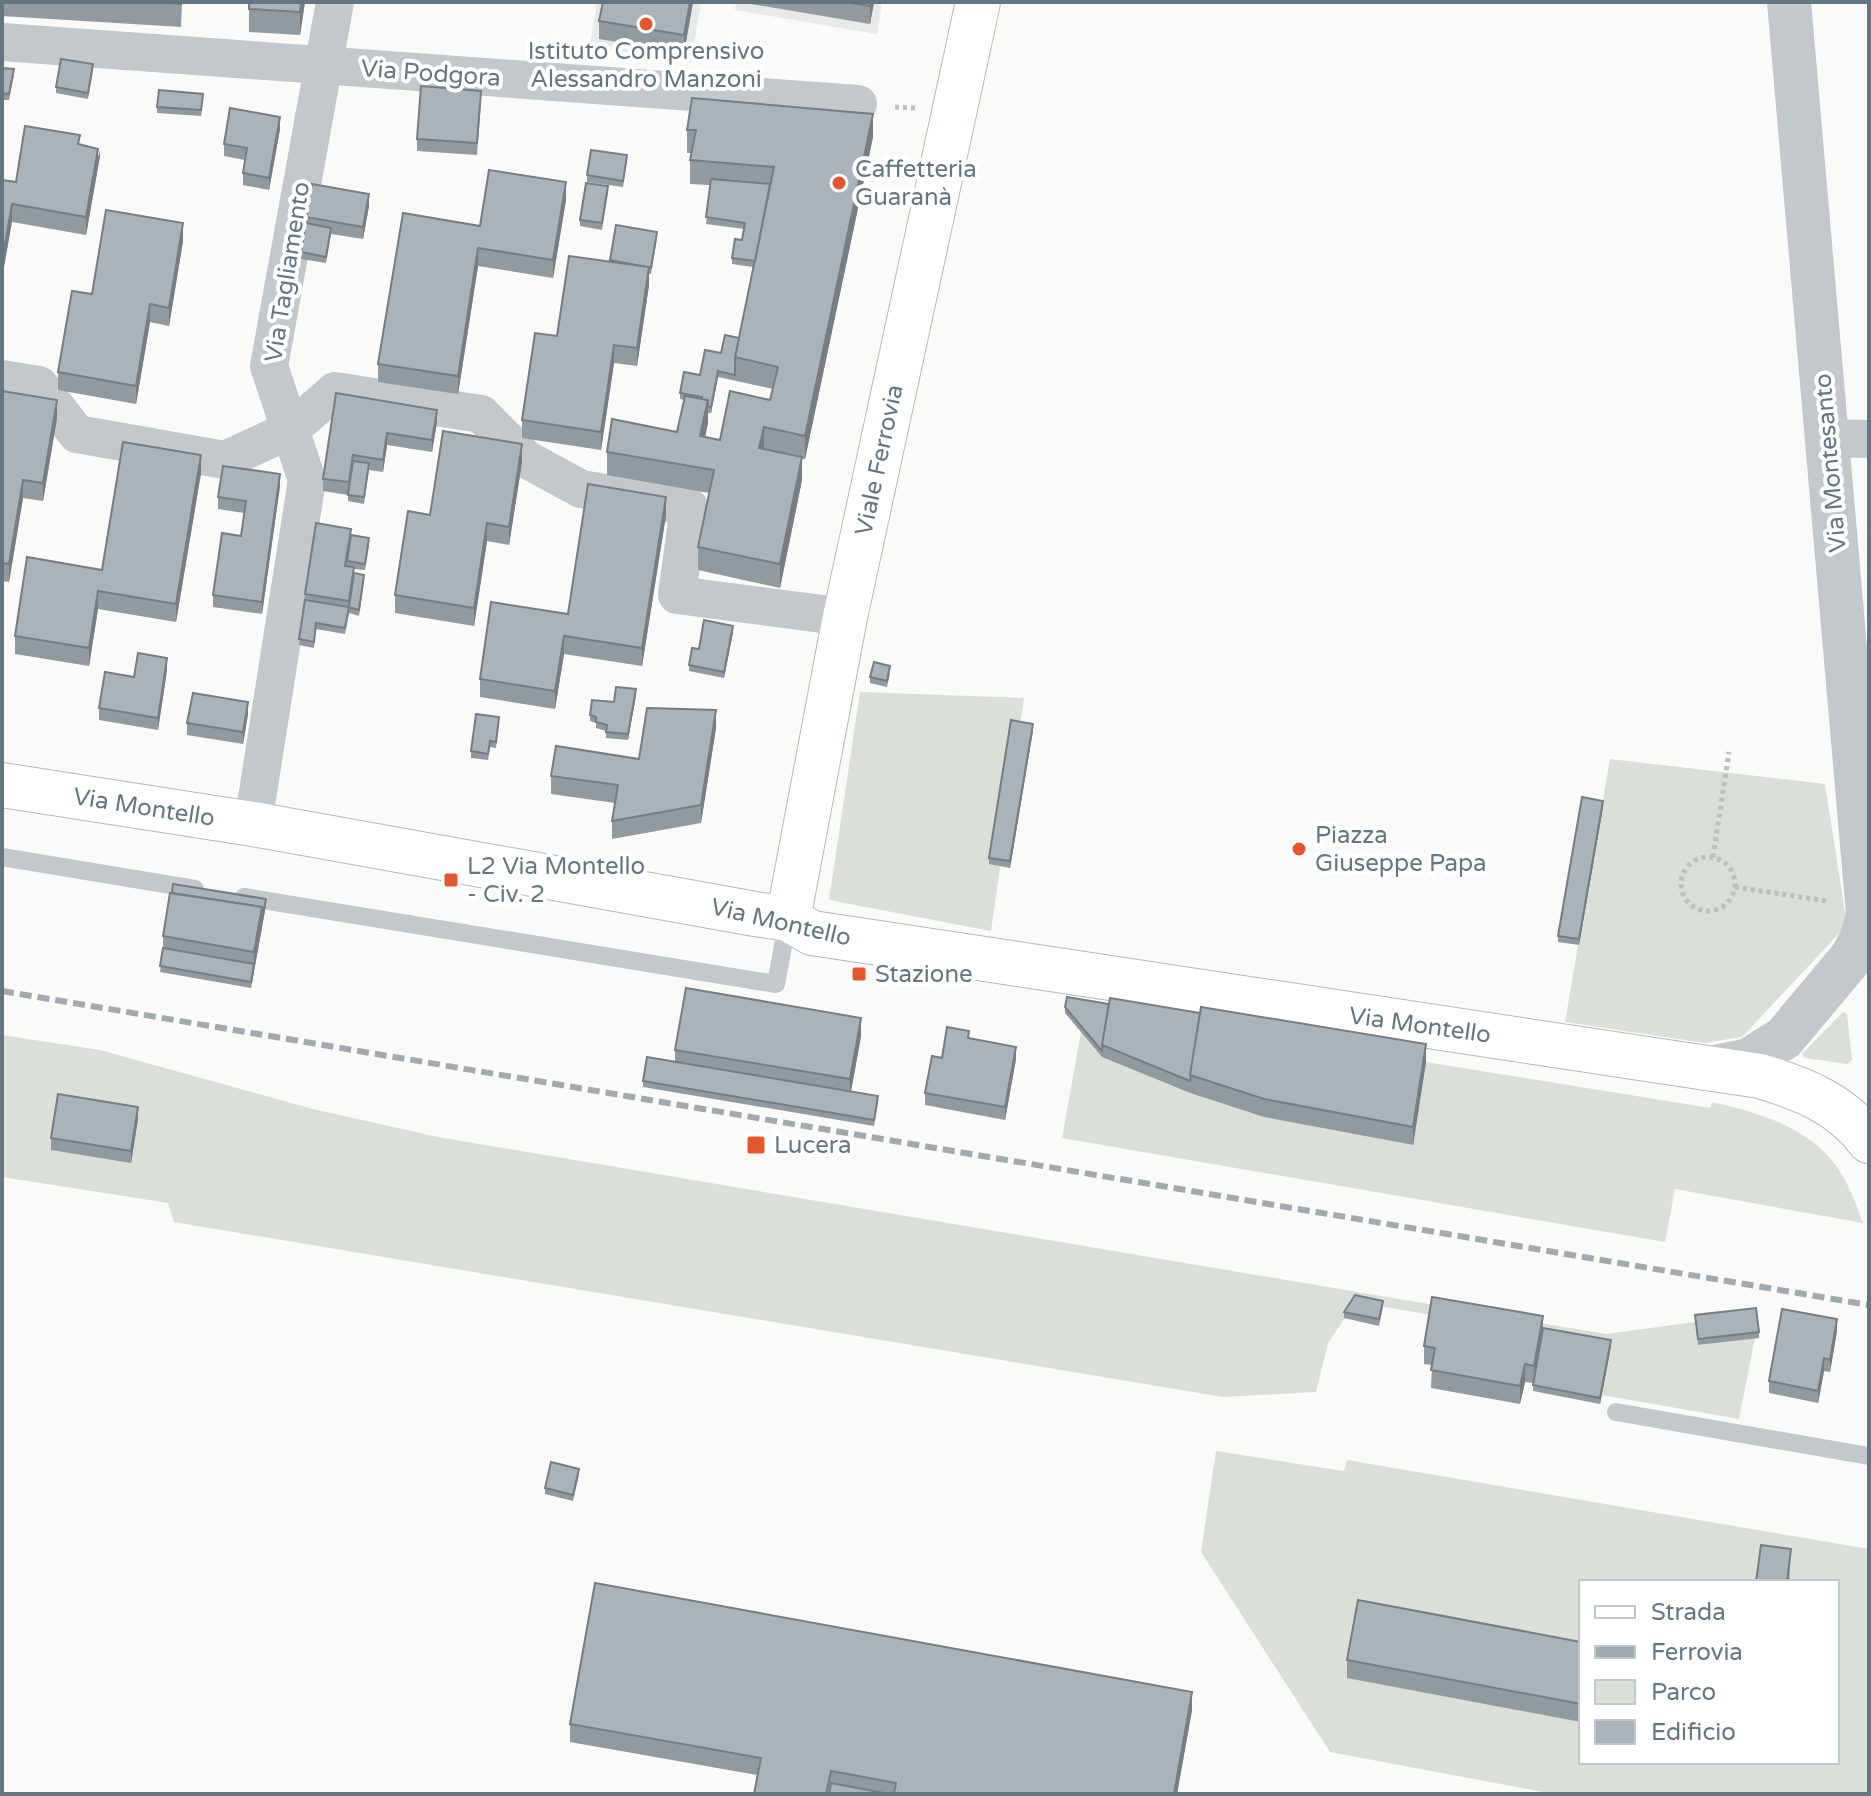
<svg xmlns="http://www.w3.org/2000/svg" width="1871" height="1796" viewBox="0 0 1871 1796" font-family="'Varela Round',sans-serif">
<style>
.built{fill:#e8e9e9}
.green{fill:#dadfd7;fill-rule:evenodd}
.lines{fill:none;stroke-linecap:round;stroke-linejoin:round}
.secondary-casing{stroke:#b3babf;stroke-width:46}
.path{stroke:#bbbfc2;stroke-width:5;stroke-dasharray:4 4;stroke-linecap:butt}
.service{stroke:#c3c8cc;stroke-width:18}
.minor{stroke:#c3c8cc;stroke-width:38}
.tertiary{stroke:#c3c8cc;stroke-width:44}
.secondary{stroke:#fff;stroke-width:44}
.rail{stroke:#a2aab0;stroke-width:6;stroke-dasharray:12 6;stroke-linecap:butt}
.wall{fill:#929a9f;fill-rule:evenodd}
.shaded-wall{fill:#777d82}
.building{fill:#aab3b9;stroke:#777d82;stroke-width:2}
.poi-dot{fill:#e4572e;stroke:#fff;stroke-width:3}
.labels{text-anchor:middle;stroke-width:8;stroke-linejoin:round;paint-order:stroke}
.poi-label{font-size:24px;fill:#657683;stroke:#fff;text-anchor:start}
.street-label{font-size:24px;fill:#657683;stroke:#fff}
</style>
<rect width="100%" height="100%" fill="#fafaf8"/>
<g class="built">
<polygon points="597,2 701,2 691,63 590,46"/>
<polygon points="736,2 882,2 877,34 735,10"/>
</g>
<g class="green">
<polygon points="860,692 1024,698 991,931 829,900"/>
<polygon points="1610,759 1825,784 1847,925 1742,1037 1705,1043 1565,1022"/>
<polygon points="1843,1012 1847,1014 1852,1060 1847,1064 1805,1058 1802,1054"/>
<path d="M 1081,1032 L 1102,1057 L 1190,1093 L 1264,1117 L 1412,1145 L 1426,1062 L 1710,1108 L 1712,1102 C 1757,1112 1809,1127 1837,1167 C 1849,1184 1856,1204 1863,1223 L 1675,1189 L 1665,1242 L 1062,1138 Z"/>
<polygon points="2,1035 100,1050 313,1109 438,1137 1606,1334 1695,1322 1699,1345 1755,1338 1739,1419 1602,1395 1610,1346 1356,1302 1328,1343 1316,1392 1223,1397 174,1222 168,1203 2,1177"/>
<path d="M 1216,1451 L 1344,1471 L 1347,1460 L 1869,1549 L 1869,1794 L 1554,1794 L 1330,1752 L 1201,1552 ZM 1581,1582 L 1837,1582 L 1837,1762 L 1581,1762 Z"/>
</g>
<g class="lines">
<defs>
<g id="secondary">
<path d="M 2,785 L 253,824 L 755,914 L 788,919 L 812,933 L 1760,1076 C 1803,1089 1842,1104 1869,1141"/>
<polyline points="788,919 845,617 978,2"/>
</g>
</defs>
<use href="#secondary" class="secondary-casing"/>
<g class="path">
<polyline points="895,107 917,108"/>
<polyline points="1713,857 1729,752"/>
<circle cx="1708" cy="884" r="27"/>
<polyline points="1735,887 1827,901"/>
</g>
<g class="service">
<polyline points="2,857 195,889"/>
<polyline points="244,897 776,984 788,919"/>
<polyline points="1616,1412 1869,1456"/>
</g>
<g class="minor">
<polyline points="2,42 858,104"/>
<polyline points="2,379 39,385 77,434 225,460 290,430 335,391 481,414 526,459 581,489 689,507 677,595 845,617"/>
<polyline points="1828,438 1869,439"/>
<polyline points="253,824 307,480 269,366 335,2"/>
</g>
<g class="tertiary">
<polyline points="1789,2 1869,925"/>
<polyline points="1705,1069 1749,1060 1784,1038 1851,958 1862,938 1868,915"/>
</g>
<use href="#secondary" class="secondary"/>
<polyline class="rail" points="2,991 1869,1305"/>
</g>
<g class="wall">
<polygon points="2,2 182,2 181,27 2,16"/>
<polygon points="249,2 305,2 300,35 249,32"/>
<polygon points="693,2 684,53 599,39 599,21"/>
<polygon points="745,2 874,2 870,24 745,3"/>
<polygon points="2,68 14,75 9,100 2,100"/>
<polygon points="93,71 88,99 56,93 56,87"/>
<polygon points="203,100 201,116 157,113 157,107"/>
<polygon points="481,103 477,155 417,151 417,139"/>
<polygon points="280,129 269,190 243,185 243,173 245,160 224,156 224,144"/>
<path d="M 687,130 L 873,137 L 805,459 L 802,459 L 802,480 L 780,588 L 698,570 L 698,547 L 709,493 L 607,475 L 607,452 L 677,432 L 684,400 L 680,399 L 680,393 L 739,338 L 753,267 L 732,264 L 732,258 L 742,240 L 744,229 L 706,224 L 710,185 L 690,184 L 690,160 L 691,153 L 687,153 ZM 718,377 L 773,389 L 770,400 L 720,440 L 705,437 L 708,423 L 708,413 L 711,413 Z"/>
<polygon points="80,145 100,156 86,235 12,222 2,180 16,182"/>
<polygon points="627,161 623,187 587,182 587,175"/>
<polygon points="608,192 602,230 580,226 580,220"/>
<polygon points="566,200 553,278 478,266 458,394 378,382 378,364 480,226"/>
<polygon points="369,206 363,239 331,234 326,263 301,259 306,217"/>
<polygon points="616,225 657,238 651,274 649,274 649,285 637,366 614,363 601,450 522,438 522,420 557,336 610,262"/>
<polygon points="183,241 169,326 150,322 136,404 58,390 58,372 92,294"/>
<polygon points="2,391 57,418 43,501 23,498 9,582 2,581"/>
<polygon points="336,393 437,422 432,452 387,445 383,472 369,470 364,504 348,501 348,495 323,491 323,479"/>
<polygon points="522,462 509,545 487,541 474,626 395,613 395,595 430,515"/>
<polygon points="201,473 176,622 98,609 89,666 15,654 15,636 102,570"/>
<polygon points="280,486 262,614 213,607 213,595 241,536 244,513 218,509 218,497"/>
<polygon points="666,515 642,666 564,654 555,709 480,697 480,679 568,614"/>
<polygon points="351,535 369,545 365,570 354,569 354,573 364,581 359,616 349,613 345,634 316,629 314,648 299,645 305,594"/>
<polygon points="733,632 724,678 689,671 689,665 699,649"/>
<polygon points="167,670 158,730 99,720 99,708 134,677"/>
<polygon points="890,673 887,687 870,683 870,677"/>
<polygon points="636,695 628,740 606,738 606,731 596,728 596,723 590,721 590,715 614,702"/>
<polygon points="248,714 243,744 187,735 187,723"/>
<polygon points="499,723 496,748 490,747 488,760 471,758 471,751"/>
<polygon points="716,728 701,823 612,839 612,821 615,803 551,794 551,776 639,759"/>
<polygon points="1033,730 1010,868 989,864 989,858"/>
<polygon points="1603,807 1579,945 1558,942 1558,936"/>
<polygon points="266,905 251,988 160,972 163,948 163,936"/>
<polygon points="1065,1007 1426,1062 1413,1145 1264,1117 1190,1093 1102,1057 1065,1013"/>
<polygon points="861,1036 851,1091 878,1102 874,1126 643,1087 643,1081 675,1062 675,1050"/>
<polygon points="969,1038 1016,1059 1005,1120 925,1105 925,1093 942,1058"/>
<polygon points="138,1119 131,1163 51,1150 51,1138"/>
<polygon points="1383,1307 1379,1326 1344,1318 1344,1312"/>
<polygon points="1695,1315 1759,1332 1759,1338 1698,1345"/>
<polygon points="1543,1328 1611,1346 1600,1404 1533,1391 1533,1383 1525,1382 1520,1404 1431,1388 1432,1365 1424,1364 1424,1346"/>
<polygon points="1837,1331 1830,1372 1824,1371 1818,1403 1769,1393 1769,1381"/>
<polygon points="579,1475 573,1501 545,1494 545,1488"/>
<polygon points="1581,1642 1581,1722 1347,1678 1347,1660"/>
<polygon points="1192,1710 1177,1794 754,1794 757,1775 570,1742 570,1724"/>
</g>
<g class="shaded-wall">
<polygon points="301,2 305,2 300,35 300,12"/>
<polygon points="690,2 693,2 684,53 684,35"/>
<polygon points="871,2 874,2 870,24 870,6"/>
<polygon points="873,114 873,137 805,459 805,436"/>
<polygon points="280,117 280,129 269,190 269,178"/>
<polygon points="98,149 98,160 100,150 100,156 86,235 86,217"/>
<polygon points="566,182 566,200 553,278 553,260"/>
<polygon points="369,194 369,206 363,239 363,227"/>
<polygon points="12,204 12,222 2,279 2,261"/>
<polygon points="183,223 183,241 169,326 169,308"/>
<polygon points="478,248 478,266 458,394 458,376"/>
<polygon points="649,267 649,285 637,366 637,348"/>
<polygon points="150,304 150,322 136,404 136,386"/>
<polygon points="614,345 614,363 601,450 601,432"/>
<polygon points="718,371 718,377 711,413 711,407"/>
<polygon points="57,400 57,418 43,501 43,483"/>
<polygon points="708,400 708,423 700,460 700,436"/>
<polygon points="437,410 437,422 432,452 432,440"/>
<polygon points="764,427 764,450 759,448"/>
<polygon points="387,433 387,445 383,472 383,460"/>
<polygon points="522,444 522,462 509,545 509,527"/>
<polygon points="201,455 201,473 176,622 176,604"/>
<polygon points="802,457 802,480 780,588 780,564"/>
<polygon points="280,474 280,486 262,614 262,602"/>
<polygon points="23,480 23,498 9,582 9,564"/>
<polygon points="666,497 666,515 642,666 642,648"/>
<polygon points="487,523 487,541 474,626 474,608"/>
<polygon points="98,591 98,609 89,666 89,648"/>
<polygon points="733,626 733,632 724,678 724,672"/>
<polygon points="564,636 564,654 555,709 555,691"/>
<polygon points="167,658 167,670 158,730 158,718"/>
<polygon points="636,689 636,695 628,740 628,734"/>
<polygon points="248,702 248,714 243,744 243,732"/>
<polygon points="716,710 716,728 701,823 701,805"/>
<polygon points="1033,724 1033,730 1010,868 1010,861"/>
<polygon points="1603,801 1603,807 1579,945 1579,939"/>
<polygon points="266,899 266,905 251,988 254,964 254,952 262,907"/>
<polygon points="861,1018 861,1036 850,1097 850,1079"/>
<polygon points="1426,1044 1426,1062 1413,1145 1413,1127"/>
<polygon points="1016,1047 1016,1059 1005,1120 1005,1107"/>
<polygon points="138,1107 138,1119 131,1163 131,1151"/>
<polygon points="1543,1316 1543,1334 1534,1384 1534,1366"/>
<polygon points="1837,1319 1837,1331 1830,1372 1830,1360"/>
<polygon points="1611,1340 1611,1346 1600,1404 1600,1398"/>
<polygon points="1824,1358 1824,1371 1818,1403 1818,1391"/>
<polygon points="1525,1364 1525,1382 1520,1404 1520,1386"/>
<polygon points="1791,1549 1789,1582 1787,1582"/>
<polygon points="1192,1692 1192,1710 1177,1794 1174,1794"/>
</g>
<g class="building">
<polygon points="154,2 181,2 181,4"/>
<polygon points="249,2 301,2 300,12 249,9"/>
<polygon points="603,2 690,2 684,35 599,21"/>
<polygon points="846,2 871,2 870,6"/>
<polygon points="61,59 93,64 88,93 56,87"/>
<polygon points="2,68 14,69 9,94 2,93"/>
<polygon points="421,86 481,91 477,143 417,139"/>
<polygon points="159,90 203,94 201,110 157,107"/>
<polygon points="692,98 873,114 805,436 764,427 759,448 802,457 780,564 698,547 714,470 607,452 612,419 677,432 685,396 708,400 700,436 720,440 730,391 770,400 778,367 735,357 774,167 690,160 696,130 687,130"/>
<polygon points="230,108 280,117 269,178 243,173 247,148 224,144"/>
<polygon points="25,126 80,135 78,144 98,149 86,217 12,204 2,261 2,180 16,182"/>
<polygon points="591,150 627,155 623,181 587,175"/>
<polygon points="489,170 566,182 553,260 478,248 458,376 378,364 403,213 480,226"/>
<polygon points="711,179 770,184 755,261 732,258 735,239 742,240 745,223 706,217"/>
<polygon points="586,183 608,186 602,223 580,220"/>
<polygon points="312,184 369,194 363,227 306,217"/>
<polygon points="106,210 183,223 169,308 150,304 136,386 58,372 72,291 92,294"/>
<polygon points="306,223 331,228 326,257 301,252"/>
<polygon points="616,225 657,232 651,268 610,260"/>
<polygon points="569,256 649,267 637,348 614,345 601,432 522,420 535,333 557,336"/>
<polygon points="725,335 739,338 735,357 735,375 718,371 711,407 708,407 708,400 702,399 702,397 680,393 684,372 700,375 705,350 721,353"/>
<polygon points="2,391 57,400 43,483 23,480 9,564 2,563"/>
<polygon points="336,393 437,410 432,440 387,433 383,460 353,455 349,482 323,479"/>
<polygon points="443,431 522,444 509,527 487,523 474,608 395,595 408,511 430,515"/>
<polygon points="123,442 201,455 176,604 98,591 89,648 15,636 27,557 102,570"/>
<polygon points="353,461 369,463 364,497 348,495"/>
<polygon points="223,466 280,474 262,602 213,595 222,533 241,536 246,501 218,497"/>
<polygon points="588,484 666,497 642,648 564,636 555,691 480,679 491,602 568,614"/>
<polygon points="316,523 351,529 345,566 354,567 349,601 305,594"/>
<polygon points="351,535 369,538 365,564 347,561"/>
<polygon points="354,573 364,575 359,610 349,607"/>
<polygon points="305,600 349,607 345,628 316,623 314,642 299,639"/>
<polygon points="704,620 733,626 724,672 689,665 692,648 699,649"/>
<polygon points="138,653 167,658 158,718 99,708 105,672 134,677"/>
<polygon points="874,662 890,666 887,681 870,677"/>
<polygon points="616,687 636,689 628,734 606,732 607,725 596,722 596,717 590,715 592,700 614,702"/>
<polygon points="193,693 248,702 243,732 187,723"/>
<polygon points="647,708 716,710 701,805 612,821 618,785 551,776 556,746 639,759"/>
<polygon points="476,714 499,717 496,742 490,741 488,754 471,751"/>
<polygon points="1011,720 1033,724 1010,861 989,858"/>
<polygon points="1582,797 1603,801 1579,939 1558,936"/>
<polygon points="173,884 266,899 262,919 262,907 172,893"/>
<polygon points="170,893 262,907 254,952 163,936"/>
<polygon points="163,948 254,964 251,982 160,966"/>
<polygon points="686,988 861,1018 850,1079 675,1050"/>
<polygon points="1067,997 1109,1004 1102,1051 1065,1007"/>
<polygon points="1110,998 1200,1013 1190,1081 1102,1045"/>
<polygon points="1201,1007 1426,1044 1413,1127 1264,1099 1190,1075"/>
<polygon points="947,1027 969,1031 968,1038 1016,1047 1005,1107 925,1093 932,1056 942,1058"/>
<polygon points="647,1057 878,1096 874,1120 643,1081"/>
<polygon points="58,1094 138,1107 131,1151 51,1138"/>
<polygon points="1355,1295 1383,1301 1379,1319 1344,1312"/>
<polygon points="1432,1297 1543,1316 1534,1366 1525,1364 1520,1386 1431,1370 1435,1348 1424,1346"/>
<polygon points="1756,1308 1759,1332 1698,1339 1695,1315"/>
<polygon points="1782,1309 1837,1319 1830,1360 1824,1358 1818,1391 1769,1381"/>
<polygon points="1543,1328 1611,1340 1600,1398 1533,1385"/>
<polygon points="551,1462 579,1469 573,1495 545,1488"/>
<polygon points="1761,1545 1791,1549 1787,1582 1756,1582"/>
<polygon points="595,1583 1192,1692 1174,1794 894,1794 896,1783 831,1771 826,1794 754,1794 761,1758 570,1724"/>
<polygon points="1358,1600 1581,1642 1581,1704 1347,1660"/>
<polygon points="831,1783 889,1794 829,1794"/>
</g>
<g class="poi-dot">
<circle cx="646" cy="24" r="8"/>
<circle cx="839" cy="183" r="8"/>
<circle cx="1299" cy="849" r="8"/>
<rect x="443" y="872" width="16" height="16" rx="4"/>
<rect x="851" y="966" width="16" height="16" rx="4"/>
<rect x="746" y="1135" width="20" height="20" rx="4"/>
</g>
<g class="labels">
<g class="poi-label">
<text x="646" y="59" text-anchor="middle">Istituto Comprensivo<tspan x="646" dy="28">Alessandro Manzoni</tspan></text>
<text x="855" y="177">Caffetteria<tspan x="855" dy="28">Guaranà</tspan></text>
<text x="1315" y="843">Piazza<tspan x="1315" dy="28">Giuseppe Papa</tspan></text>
<text x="467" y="874">L2 Via Montello<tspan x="467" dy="28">- Civ. 2</tspan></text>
<text x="875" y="982">Stazione</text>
<text x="774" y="1153">Lucera</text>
</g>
<g class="street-label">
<text transform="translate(431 73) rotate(4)" y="8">Via Podgora</text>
<text transform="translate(287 272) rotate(-81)" y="8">Via Tagliamento</text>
<text transform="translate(879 460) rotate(-78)" y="8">Viale Ferrovia</text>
<text transform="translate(1830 463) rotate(-95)" y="8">Via Montesanto</text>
<text transform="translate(144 807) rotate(9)" y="8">Via Montello</text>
<text transform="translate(781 922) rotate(13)" y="8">Via Montello</text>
<text transform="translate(1420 1025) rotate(8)" y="8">Via Montello</text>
</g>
</g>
<rect width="1871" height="1796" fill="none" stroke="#657683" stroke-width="8"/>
<rect x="1579" y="1580" width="260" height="184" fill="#ffffff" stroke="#c1c8cd" stroke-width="2"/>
<rect x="1595" y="1606" width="40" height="12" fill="#ffffff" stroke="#c1c8cd" stroke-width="2"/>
<text x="1651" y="1620" font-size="24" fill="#657683">Strada</text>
<rect x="1595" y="1646" width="40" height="12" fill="#a2aab0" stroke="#c1c8cd" stroke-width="2"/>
<text x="1651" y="1660" font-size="24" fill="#657683">Ferrovia</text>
<rect x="1595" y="1680" width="40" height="24" fill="#dadfd7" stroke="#c1c8cd" stroke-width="2"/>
<text x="1651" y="1700" font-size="24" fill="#657683">Parco</text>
<rect x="1595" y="1720" width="40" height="24" fill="#aab3b9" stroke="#c1c8cd" stroke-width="2"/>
<text x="1651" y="1740" font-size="24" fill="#657683">Edificio</text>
</svg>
